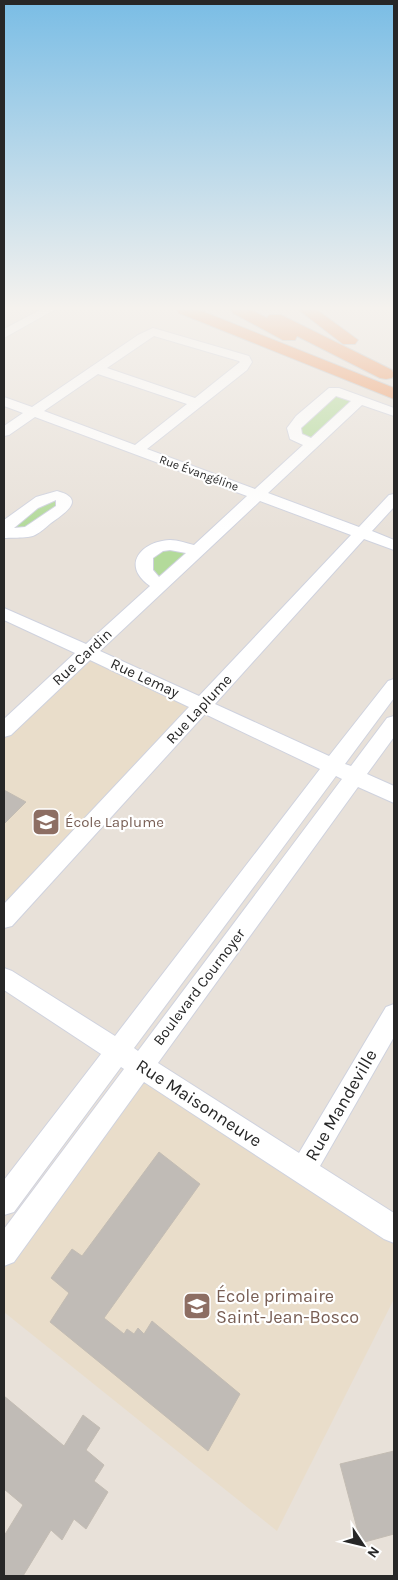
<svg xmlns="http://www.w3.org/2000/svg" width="398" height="1580" viewBox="0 0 398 1580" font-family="Karla,sans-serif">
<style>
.education{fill:#e9ddca}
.green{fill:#b3da9a}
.building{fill:#c0bbb6;stroke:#c3bcb3}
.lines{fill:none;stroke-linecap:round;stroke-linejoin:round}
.minor-casing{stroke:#cfd2de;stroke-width:2}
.highway-casing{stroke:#c3c3c3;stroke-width:2}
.minor{fill:#fff;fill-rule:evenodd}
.highway{fill:#ee955e;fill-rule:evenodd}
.labels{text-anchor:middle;stroke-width:4.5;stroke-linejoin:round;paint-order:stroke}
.far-street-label{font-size:12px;fill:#272727;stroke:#fff}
.street-label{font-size:15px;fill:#272727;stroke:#fff}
.education-label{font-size:15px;fill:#785e54;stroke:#fff;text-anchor:start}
.near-street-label{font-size:18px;fill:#272727;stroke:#fff}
.near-education-label{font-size:18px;fill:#785e54;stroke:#fff;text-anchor:start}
</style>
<rect width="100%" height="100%" fill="#e8e1d9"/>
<g class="education">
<polygon points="88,655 197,705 4,914 4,730"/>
<polygon points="142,1075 394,1233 394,1299 277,1531 4,1312 4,1265"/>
</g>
<g class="green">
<polygon points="332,392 360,400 312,443 294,428"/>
<polygon points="55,496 63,505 29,531 4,531 4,530 40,501"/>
<polygon points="163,546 193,551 157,583 143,561"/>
</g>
<g class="building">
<polygon points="4,790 26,802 4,824"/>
<polygon points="159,1152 200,1184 104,1318 124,1334 127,1329 134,1334 138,1328 144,1334 152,1321 240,1394 208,1451 50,1322 69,1293 51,1278 72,1249 82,1256"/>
<polygon points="4,1396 64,1446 83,1415 100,1428 86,1450 104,1465 94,1481 108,1492 86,1529 74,1519 62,1540 51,1530 23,1576 4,1576 4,1536 23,1505 4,1489"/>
<polygon points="394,1451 394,1534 361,1543 340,1464"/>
</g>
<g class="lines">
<defs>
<g id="minor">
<polygon points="40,310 54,310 4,338 4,329"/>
<path d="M 153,328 L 249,356 L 252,362 L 247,370 L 147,449 L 255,489 L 303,445 L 290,439 L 287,428 L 296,416 L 329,388 L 339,388 L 394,408 L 394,416 L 362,405 L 268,493 L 359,527 L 389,495 L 394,494 L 394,507 L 372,531 L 394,540 L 394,550 L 364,539 L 215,704 L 329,756 L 388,681 L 394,679 L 394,698 L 345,764 L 351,766 L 387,718 L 394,716 L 394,737 L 367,774 L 394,786 L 394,803 L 358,787 L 158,1063 L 299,1153 L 386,1007 L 394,1004 L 394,1037 L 320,1166 L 394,1213 L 394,1243 L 384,1239 L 144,1082 L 14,1262 L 4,1266 L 4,1229 L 124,1069 L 121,1067 L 14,1212 L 4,1215 L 4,1180 L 101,1054 L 4,990 L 4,968 L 12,971 L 115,1036 L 320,769 L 205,714 L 12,926 L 4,928 L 4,904 L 189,707 L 90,660 L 11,735 L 4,737 L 4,719 L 75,653 L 4,620 L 4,608 L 86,644 L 150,586 C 120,565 142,541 170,540 C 178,540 186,543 194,545 L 247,496 L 35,417 L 9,435 L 4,436 L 4,426 L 23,413 L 4,406 L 4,397 L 32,407 L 138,335 ZM 154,336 L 239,361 L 240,362 L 195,398 L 107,368 ZM 98,374 L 187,404 L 135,445 L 44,411 ZM 336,396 L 351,401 L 311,438 L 302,434 L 301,428 ZM 260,501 L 351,535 L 199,696 L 100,651 ZM 170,550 L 186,553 L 159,577 L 153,570 L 153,558 L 163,551 ZM 336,776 L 342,779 L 138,1051 L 134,1048 Z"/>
<path d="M 57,491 C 87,499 65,513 51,523 C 46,527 41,532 35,535 C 27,539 13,537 4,538 L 4,520 L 36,497 ZM 56,500 L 56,506 L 25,527 L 14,528 L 38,508 Z"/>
</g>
<g id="highway">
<polygon points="177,310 199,310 394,388 394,399 179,313"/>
<polygon points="231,310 251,310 267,318 269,315 281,315 392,370 394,375 392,378 386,379 380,378 297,336 295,340 283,340 233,313"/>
<polygon points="299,310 317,310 358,340 355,344 343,344"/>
</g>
</defs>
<use href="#minor" class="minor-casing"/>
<use href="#highway" class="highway-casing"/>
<use href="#minor" class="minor"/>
<use href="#highway" class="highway"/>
</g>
<linearGradient id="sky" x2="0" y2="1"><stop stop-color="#7abde5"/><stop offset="0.58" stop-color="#f5f2ee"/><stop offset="1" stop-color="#f5f2ee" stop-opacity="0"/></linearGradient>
<rect width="398" height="531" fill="url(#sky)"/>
<defs>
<symbol id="school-square" viewBox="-11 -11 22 22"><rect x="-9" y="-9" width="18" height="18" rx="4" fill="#8d6e63" stroke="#fff"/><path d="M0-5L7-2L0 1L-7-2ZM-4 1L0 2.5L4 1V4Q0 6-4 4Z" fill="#fff"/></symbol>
</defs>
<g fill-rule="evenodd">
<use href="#school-square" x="30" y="806" width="32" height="32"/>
<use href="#school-square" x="181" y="1290" width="32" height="32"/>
</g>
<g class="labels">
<g class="far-street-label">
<text transform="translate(199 473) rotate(20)" y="4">Rue Évangéline</text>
</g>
<g class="street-label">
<text transform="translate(82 657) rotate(-43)" y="5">Rue Cardin</text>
<text transform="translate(145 678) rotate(25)" y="5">Rue Lemay</text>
<text transform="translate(199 709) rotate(-47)" y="5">Rue Laplume</text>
<text transform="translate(199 987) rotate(-53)" y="5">Boulevard Cournoyer</text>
</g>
<g class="education-label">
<text x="65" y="827">École Laplume</text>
</g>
<g class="near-street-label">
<text transform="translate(199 1103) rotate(33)" y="6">Rue Maisonneuve</text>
<text transform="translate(341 1105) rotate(-60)" y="6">Rue Mandeville</text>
</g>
<g class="near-education-label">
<text x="216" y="1302">École primaire<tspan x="216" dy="21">Saint-Jean-Bosco</tspan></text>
</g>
</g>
<rect width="398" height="1580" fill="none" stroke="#272727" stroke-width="10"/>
<g transform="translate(363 1545) rotate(125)" stroke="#ffffff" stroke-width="4" paint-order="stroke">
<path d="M0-4L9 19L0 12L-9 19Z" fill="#272727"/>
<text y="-8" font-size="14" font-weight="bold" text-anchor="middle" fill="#272727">N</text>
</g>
</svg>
